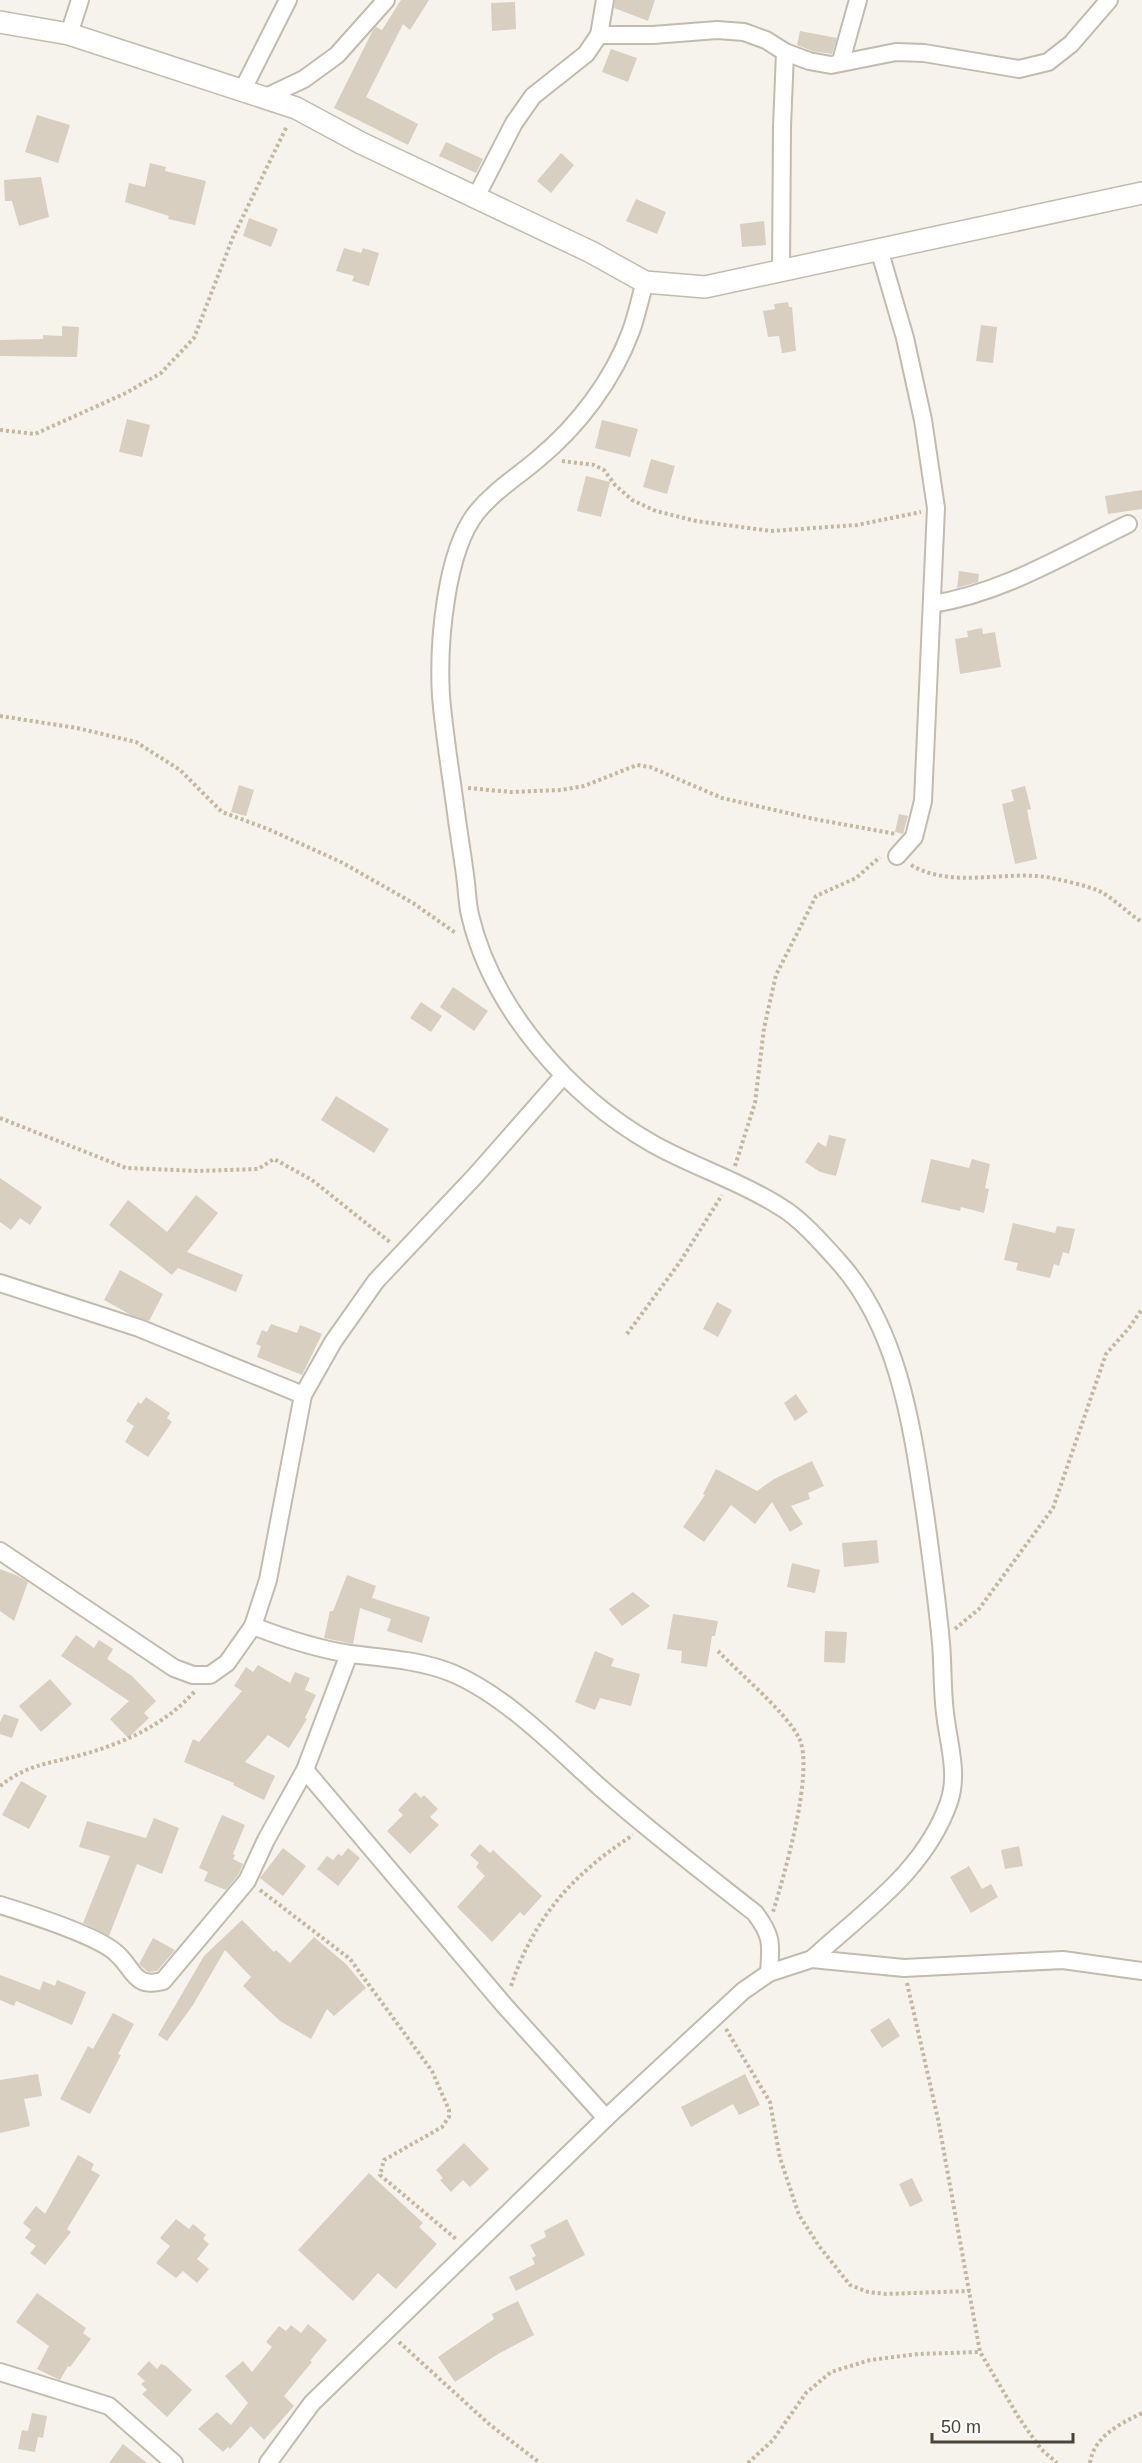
<svg xmlns="http://www.w3.org/2000/svg" width="1142" height="2463" viewBox="0 0 1142 2463" font-family="Arial,sans-serif">
<style>
.building{fill:#d8cfc1}
.lines{fill:none;stroke-linecap:round;stroke-linejoin:round}
.minor-casing{stroke:#c2bbae;stroke-width:20}
.tertiary-casing{stroke:#c2bbae;stroke-width:24}
.path{stroke:#c4b79f;stroke-width:4;stroke-dasharray:3 3;stroke-linecap:butt}
.minor{stroke:#fff;stroke-width:16}
.tertiary{stroke:#fff;stroke-width:21}
</style>
<rect width="100%" height="100%" fill="#f6f3ec"/>
<g class="building">
<polygon points="401,0 429,0 410,30 403,24 366,97 418,124 408,145 334,108 373,30 376,27 382,30"/>
<polygon points="615,0 655,0 648,21 614,8"/>
<polygon points="515,2 516,29 492,31 491,3"/>
<polygon points="800,31 837,38 832,54 812,51 797,45"/>
<polygon points="611,49 637,58 628,82 602,72"/>
<polygon points="37,115 70,125 58,163 25,152"/>
<polygon points="446,142 483,159 476,173 439,156"/>
<polygon points="561,153 574,165 551,193 537,181"/>
<polygon points="150,163 166,167 165,171 206,181 195,225 168,219 169,216 125,202 129,183 145,187"/>
<polygon points="41,177 49,217 19,226 12,201 5,201 4,180"/>
<polygon points="636,199 666,212 657,234 626,221"/>
<polygon points="249,218 278,229 271,247 243,236"/>
<polygon points="764,221 766,245 742,247 740,224"/>
<polygon points="344,248 361,253 363,248 379,253 369,286 352,281 354,276 336,271"/>
<polygon points="788,302 789,307 792,307 796,351 782,353 779,336 768,337 763,311 775,309 774,304"/>
<polygon points="981,325 997,327 993,363 976,361"/>
<polygon points="62,326 79,327 77,357 0,356 0,340 43,339 43,335 62,336"/>
<polygon points="127,419 150,425 142,457 119,452"/>
<polygon points="602,420 638,429 630,457 595,448"/>
<polygon points="651,459 675,466 667,494 643,487"/>
<polygon points="586,476 610,482 601,517 577,511"/>
<polygon points="1142,490 1142,509 1108,514 1105,496"/>
<polygon points="959,571 979,574 978,582 957,588"/>
<polygon points="982,628 983,634 995,632 1001,667 960,674 955,639 968,637 967,631"/>
<polygon points="239,785 254,790 246,816 231,812"/>
<polygon points="1025,786 1031,809 1027,810 1037,859 1015,864 1002,804 1014,801 1011,790"/>
<polygon points="899,814 908,816 903,834 895,832"/>
<polygon points="453,987 488,1011 474,1031 440,1007"/>
<polygon points="421,1002 442,1016 431,1032 410,1018"/>
<polygon points="336,1096 389,1129 374,1153 321,1120"/>
<polygon points="829,1135 846,1139 836,1176 820,1172 805,1162 818,1142 826,1147"/>
<polygon points="931,1159 969,1168 972,1159 990,1164 985,1188 989,1189 984,1213 961,1207 960,1211 921,1202"/>
<polygon points="0,1178 42,1207 30,1225 20,1218 11,1230 0,1222"/>
<polygon points="196,1195 218,1213 187,1252 243,1275 236,1292 178,1268 172,1275 109,1225 128,1200 167,1232"/>
<polygon points="1013,1223 1055,1233 1057,1226 1075,1229 1069,1254 1063,1252 1059,1266 1054,1264 1050,1278 1016,1270 1018,1263 1004,1260"/>
<polygon points="120,1270 163,1294 149,1321 131,1315 104,1300"/>
<polygon points="717,1302 732,1310 718,1337 703,1329"/>
<polygon points="271,1324 297,1333 300,1325 322,1334 302,1375 257,1357 261,1346 256,1344 262,1330 267,1332"/>
<polygon points="796,1394 808,1412 795,1421 784,1403"/>
<polygon points="146,1397 170,1413 167,1418 172,1422 148,1457 125,1442 134,1426 126,1421 138,1402 141,1404"/>
<polygon points="812,1461 824,1486 808,1493 810,1499 791,1506 803,1524 790,1532 772,1502 755,1524 731,1505 704,1542 683,1527 705,1495 703,1494 716,1469 757,1491 774,1479"/>
<polygon points="877,1540 879,1563 844,1567 842,1543"/>
<polygon points="792,1563 820,1570 815,1593 787,1587"/>
<polygon points="0,1569 18,1576 28,1582 14,1621 0,1611"/>
<polygon points="347,1575 376,1586 372,1598 430,1617 422,1643 387,1631 391,1619 360,1608 353,1644 324,1638 330,1611 333,1611"/>
<polygon points="633,1592 650,1606 622,1626 609,1609"/>
<polygon points="673,1614 718,1621 715,1636 712,1636 707,1667 681,1663 682,1651 667,1649"/>
<polygon points="825,1631 847,1632 845,1663 824,1662"/>
<polygon points="76,1635 94,1648 99,1640 113,1649 107,1659 132,1676 156,1701 144,1713 149,1718 128,1738 110,1719 129,1701 61,1656"/>
<polygon points="595,1651 614,1659 611,1666 640,1674 631,1706 600,1698 595,1710 575,1702"/>
<polygon points="258,1665 290,1683 295,1672 310,1678 305,1690 316,1695 305,1718 307,1719 289,1748 268,1735 245,1762 275,1776 264,1800 233,1785 234,1783 184,1762 193,1739 199,1742 242,1691 234,1686 246,1667 253,1672"/>
<polygon points="50,1679 72,1704 41,1732 19,1706"/>
<polygon points="4,1714 19,1719 12,1738 0,1734 0,1722"/>
<polygon points="21,1781 47,1796 29,1829 2,1815"/>
<polygon points="415,1792 421,1798 424,1795 438,1809 430,1817 439,1825 410,1854 387,1831 403,1815 398,1810"/>
<polygon points="222,1815 245,1825 233,1854 235,1855 233,1859 243,1864 238,1875 226,1890 204,1881 208,1872 199,1868"/>
<polygon points="154,1818 179,1828 162,1874 137,1864 109,1936 83,1923 110,1856 79,1847 87,1821 146,1838"/>
<polygon points="480,1844 490,1853 493,1850 542,1896 524,1916 520,1912 492,1942 457,1907 485,1876 476,1867 479,1863 470,1855"/>
<polygon points="1019,1846 1023,1866 1005,1869 1001,1850"/>
<polygon points="283,1848 306,1866 283,1896 260,1878"/>
<polygon points="348,1848 360,1858 338,1886 317,1869 327,1856 333,1860 338,1854 342,1856"/>
<polygon points="969,1866 982,1889 991,1884 998,1897 971,1913 950,1877"/>
<polygon points="242,1920 274,1952 276,1950 290,1963 314,1937 346,1964 366,1988 334,2016 327,2009 311,2039 280,2021 243,1986 251,1977 225,1950 193,2005 167,2041 158,2035 204,1956"/>
<polygon points="153,1938 175,1950 157,1971 148,1972 139,1964"/>
<polygon points="0,1975 40,1990 43,1981 55,1986 57,1980 86,1992 72,2025 16,2001 14,2006 0,2000"/>
<polygon points="113,2013 134,2024 118,2054 121,2055 90,2114 60,2099 88,2046 93,2049"/>
<polygon points="889,2018 900,2036 882,2048 870,2030"/>
<polygon points="38,2074 42,2096 24,2099 30,2126 0,2133 0,2080"/>
<polygon points="745,2074 760,2105 739,2115 733,2104 691,2127 681,2107"/>
<polygon points="464,2143 489,2169 470,2187 463,2180 451,2192 440,2180 443,2178 436,2170"/>
<polygon points="78,2155 94,2164 91,2170 100,2175 67,2229 71,2232 45,2265 30,2253 36,2246 25,2238 31,2230 23,2223 36,2206 45,2214"/>
<polygon points="369,2173 423,2223 419,2227 437,2244 396,2289 378,2273 353,2301 298,2250"/>
<polygon points="912,2178 923,2201 910,2207 899,2184"/>
<polygon points="176,2219 189,2229 193,2224 206,2235 203,2239 209,2244 197,2259 209,2269 197,2283 183,2271 176,2278 156,2263 170,2246 160,2238"/>
<polygon points="567,2219 585,2255 516,2291 509,2277 535,2264 532,2258 536,2256 530,2245 546,2237 544,2231"/>
<polygon points="37,2293 86,2328 83,2333 91,2339 70,2367 68,2366 60,2380 37,2369 49,2346 16,2322"/>
<polygon points="518,2301 534,2335 498,2354 455,2382 438,2357 494,2319 492,2314"/>
<polygon points="308,2324 327,2340 310,2361 312,2362 284,2396 294,2406 264,2440 251,2426 230,2449 228,2447 223,2452 198,2429 217,2412 231,2425 248,2403 225,2376 243,2361 252,2372 272,2347 266,2342 279,2326 286,2331 291,2325 301,2333"/>
<polygon points="149,2361 157,2369 161,2364 166,2366 192,2390 167,2417 142,2394 147,2390 141,2384 145,2381 137,2374"/>
<polygon points="32,2413 47,2416 43,2438 38,2437 35,2452 18,2449 22,2430 28,2431"/>
<polygon points="123,2444 147,2463 109,2463"/>
</g>
<g class="lines">
<defs>
<g id="minor">
<polyline points="69,34 80,0"/>
<polyline points="599,35 653,35 717,30 744,32 766,40 785,52 809,61 831,65 896,52 924,53 1019,69 1048,62 1071,44 1109,0"/>
<polyline points="841,61 858,0"/>
<polyline points="242,91 288,0"/>
<polyline points="264,98 304,79 337,55 386,0"/>
<polyline points="476,197 514,123 533,96 586,54 599,35 605,0"/>
<polyline points="879,249 905,338 923,420 936,508 923,801 914,837 897,856"/>
<polyline points="781,272 782,127 785,52"/>
<path d="M 645,282 C 640,298 637,315 631,331 C 613,380 578,426 538,459 C 517,477 495,490 477,512 C 445,552 438,645 441,696 C 444,732 450,769 455,805 C 458,829 462,852 465,875 C 467,888 467,902 470,915 C 492,1009 570,1097 653,1144 C 694,1167 740,1181 779,1206 C 799,1217 822,1243 838,1261 C 899,1328 912,1427 925,1513 C 931,1556 937,1599 941,1643 C 943,1666 942,1689 945,1713 C 948,1742 959,1773 949,1802 C 925,1871 864,1911 812,1959"/>
<path d="M 932,604 C 1003,593 1064,555 1128,524"/>
<polyline points="0,1283 139,1328 303,1395"/>
<polyline points="0,1551 174,1668 193,1675 210,1675 227,1663 253,1626 268,1580 303,1395 333,1342 376,1281 476,1175 563,1076"/>
<path d="M 253,1626 C 284,1638 317,1649 350,1654 C 384,1658 420,1660 452,1673 C 507,1696 559,1751 603,1790 C 652,1833 704,1873 755,1913 C 773,1937 771,1944 769,1973"/>
<polyline points="305,1770 504,2005 606,2118"/>
<path d="M 0,1905 C 26,1913 98,1936 116,1953 C 134,1968 133,1989 163,1981 L 247,1881 L 266,1840 L 305,1770 L 349,1654"/>
<polyline points="0,2372 109,2406 174,2463"/>
<polyline points="268,2463 312,2403 606,2118 743,1991 769,1973 812,1959 904,1968 1063,1960 1142,1971"/>
</g>
<polyline id="tertiary" points="0,22 69,34 296,108 361,143 591,252 645,282 705,287 1142,193"/>
</defs>
<use href="#minor" class="minor-casing"/>
<use href="#tertiary" class="tertiary-casing"/>
<g class="path">
<polyline points="0,430 35,434 126,393 161,373 194,338 233,237 287,126"/>
<polyline points="562,461 594,465 604,470 615,485 632,500 656,511 696,521 771,531 857,525 921,512"/>
<polyline points="0,716 77,728 136,742 180,770 222,812 268,829 341,862 413,903 457,934"/>
<polyline points="468,788 511,792 561,790 584,786 637,765 650,767 722,798 814,819 896,834"/>
<path d="M 911,865 C 954,890 1006,869 1052,878 C 1066,881 1083,885 1097,890 C 1113,897 1127,913 1142,922"/>
<polyline points="0,1118 126,1168 198,1171 258,1169 274,1159 312,1180 391,1243"/>
<polyline points="735,1166 755,1103 764,1028 776,975 816,896 856,878 880,857"/>
<polyline points="627,1334 680,1262 722,1195"/>
<polyline points="955,1629 979,1609 1053,1508 1106,1354 1129,1328 1142,1309"/>
<path d="M 718,1651 C 740,1674 785,1711 799,1738 C 815,1770 784,1876 773,1912"/>
<path d="M 0,1786 C 28,1764 48,1764 81,1755 C 124,1743 165,1725 195,1691"/>
<polyline points="260,1890 350,1959 432,2071 449,2110 449,2117 442,2127 384,2160 380,2175 456,2239"/>
<polyline points="907,1983 938,2119 980,2352 1019,2418 1041,2449 1057,2463"/>
<path d="M 511,1986 C 534,1917 573,1874 633,1835"/>
<polyline points="726,2029 770,2102 780,2158 799,2215 819,2246 850,2285 868,2292 886,2294 970,2291"/>
<polyline points="399,2342 489,2424 540,2463"/>
<polyline points="748,2463 773,2440 806,2393 831,2372 870,2360 918,2354 980,2352"/>
<path d="M 1090,2463 C 1094,2436 1120,2424 1142,2413"/>
</g>
<use href="#minor" class="minor"/>
<use href="#tertiary" class="tertiary"/>
</g>
<path d="M932 2433v9h141v-9" fill="none" stroke="#4b4439" stroke-width="3"/>
<text x="941" y="2433" font-size="18" fill="#4b4439" stroke="#ffffff" stroke-width="4.5" paint-order="stroke">50 m</text>
</svg>
